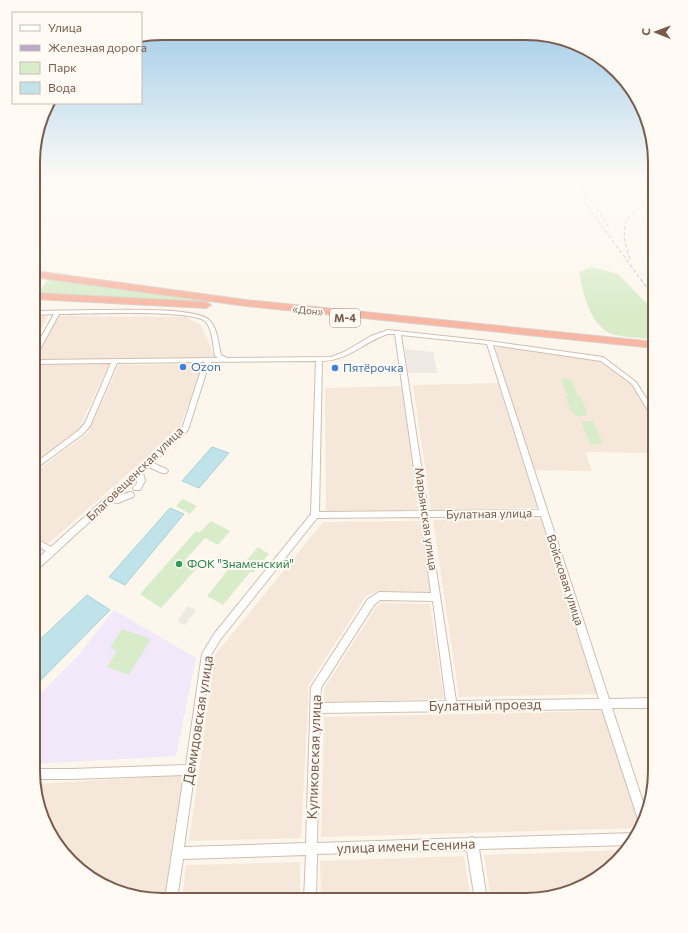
<svg xmlns="http://www.w3.org/2000/svg" width="688" height="933" viewBox="0 0 688 933" font-family="Commissioner,sans-serif">
<style>
.residential{fill:#f5e8da}
.industrial{fill:#efe9e4}
.education{fill:#f3e8fa}
.green{fill:#d8ecc9}
.water{fill:#bfe3e8;stroke:#a5d3da}
.lines{fill:none;stroke-linecap:round;stroke-linejoin:round}
.street-casing{stroke:#d1beb0;stroke-width:2}
.highway-casing{stroke:#dad1cd;stroke-width:2}
.street{fill:#fff;fill-rule:evenodd}
.highway{fill:#f7b7a3;fill-rule:evenodd}
.rail{stroke:#b9a8c9;stroke-width:1;stroke-dasharray:3.5 2.5;stroke-linecap:butt}
.shop-dot{fill:#3f7fe0;stroke:#fffaf3;stroke-width:1.5}
.leisure-dot{fill:#2e9e5b;stroke:#fffaf3;stroke-width:1.5}
.labels{text-anchor:middle;stroke-width:4;stroke-linejoin:round;paint-order:stroke}
.far-street-label{font-size:10px;fill:#7a5c4d;stroke:#fffaf3}
.shield{fill:#fffaf3;stroke:#a28b7f;stroke-width:1}
.shield-label{font-size:11px;font-weight:bold;fill:#7a5c4d}
.shop-label{font-size:12px;fill:#366cbe;stroke:#fffaf3;text-anchor:start}
.street-label{font-size:12px;fill:#7a5c4d;stroke:#fffaf3}
.leisure-label{font-size:12px;fill:#27864d;stroke:#fffaf3;text-anchor:start}
.near-street-label{font-size:14px;fill:#7a5c4d;stroke:#fffaf3}
.rim{fill:none;stroke:#7a5c4d;stroke-width:2}
</style>
<rect width="100%" height="100%" fill="#fdf6ec"/>
<g class="residential">
<polygon points="34,316 48,316 34,341"/>
<polygon points="57,316 186,317 201,325 215,358 34,360"/>
<polygon points="500,346 602,360 632,384 655,422 655,453 585,452 592,471 532,470 493,352 494,348"/>
<polygon points="109,364 78,430 34,464 34,365"/>
<polygon points="204,364 179,429 33,557 34,473 88,433 119,365"/>
<polygon points="498,383 537,508 431,510 413,385"/>
<polygon points="402,386 418,510 326,511 325,388"/>
<polygon points="541,519 597,694 459,697 433,520"/>
<polygon points="420,521 431,592 378,591 366,596 309,684 301,838 189,841 215,655 323,522"/>
<polygon points="382,603 430,604 444,699 324,702 324,689 376,607"/>
<polygon points="603,711 641,822 638,828 321,837 324,717"/>
<polygon points="183,775 164,899 145,899 90,878 46,828 36,784"/>
<polygon points="626,850 583,887 527,900 491,900 484,855"/>
<polygon points="464,856 471,900 321,899 320,861"/>
<polygon points="300,862 300,899 182,899 186,865"/>
</g>
<g class="industrial">
<polygon points="405,349 433,352 437,373 408,373"/>
<polygon points="188,606 196,610 185,625 177,621"/>
</g>
<polygon class="education" points="114,610 196,658 176,756 33,764 33,701 77,657"/>
<g class="green">
<path d="M 592,267 L 618,274 L 650,307 L 655,315 L 655,340 C 645,338 616,337 609,333 C 589,322 583,292 579,272 Z"/>
<polygon points="46,277 90,282 209,302 81,298 34,294 34,292 41,289 47,281"/>
<path d="M 561,379 L 571,379 L 577,393 L 575,394 L 581,397 L 587,413 L 586,415 C 572,421 569,406 566,396 L 569,393 L 566,393 Z"/>
<polygon points="581,421 593,421 603,444 590,444"/>
<polygon points="183,499 197,506 190,514 176,506"/>
<polygon points="211,521 230,531 218,545 205,538 185,560 197,568 161,608 140,594 196,531 199,533"/>
<polygon points="258,547 269,554 253,573 250,572 223,605 207,596 234,562 241,567"/>
<polygon points="122,629 151,639 129,675 107,667 117,651 110,648"/>
</g>
<g class="water">
<polygon points="212,447 229,453 199,488 182,481"/>
<polygon points="170,508 184,514 125,585 109,577"/>
<polygon points="87,595 110,610 33,688 33,646"/>
</g>
<g class="lines">
<defs>
<g id="street">
<polygon points="34,182 99,182 97,183 34,184"/>
<path d="M 96,310 C 116,310 197,307 209,320 C 218,329 218,343 221,355 L 227,358 L 331,357 L 344,352 L 371,336 L 388,330 L 489,341 L 603,357 L 636,382 L 655,412 L 655,419 L 653,419 L 632,384 L 601,361 L 493,345 L 609,699 L 655,698 L 655,708 L 612,708 L 645,808 L 641,821 L 638,820 L 637,816 L 602,709 L 320,713 L 317,843 L 469,838 L 472,837 L 474,838 L 635,833 L 636,834 L 633,843 L 631,845 L 479,849 L 487,900 L 475,900 L 467,850 L 317,854 L 316,899 L 304,899 L 306,855 L 183,859 L 177,899 L 165,899 L 184,775 L 71,779 L 35,779 L 33,772 L 34,769 L 71,769 L 186,765 L 202,654 L 214,634 L 311,514 L 316,361 L 211,362 L 208,367 L 188,430 L 153,463 L 166,469 L 168,471 L 166,473 L 162,473 L 149,467 L 143,473 L 145,481 L 140,490 L 134,490 L 133,488 L 137,483 L 137,477 L 116,497 L 130,492 L 133,493 L 134,495 L 133,497 L 118,503 L 111,502 L 36,571 L 33,571 L 33,563 L 46,551 L 33,544 L 33,537 L 51,547 L 182,429 L 202,367 L 205,362 L 117,363 L 90,426 L 83,434 L 34,470 L 34,464 L 79,430 L 85,423 L 111,363 L 34,364 L 34,360 L 218,358 L 215,356 C 213,346 213,329 205,321 C 190,309 83,314 59,314 L 37,355 L 34,357 L 34,350 L 54,314 L 34,315 L 34,311 ZM 388,334 L 395,334 L 420,511 L 319,512 L 322,361 C 348,361 365,341 388,334 ZM 401,335 L 487,344 L 539,510 L 428,511 ZM 541,516 L 599,699 L 456,701 L 428,517 ZM 421,517 L 431,593 L 379,592 L 368,599 L 311,687 L 306,843 L 184,847 L 211,655 L 220,640 L 317,518 ZM 380,600 L 433,601 L 446,701 L 320,703 L 321,688 L 374,605 Z"/>
</g>
<g id="highway">
<polygon points="34,271 246,300 655,342 655,348 246,306 34,277"/>
<polygon points="34,293 206,302 211,305 206,308 34,299"/>
</g>
</defs>
<use href="#street" class="street-casing"/>
<use href="#highway" class="highway-casing"/>
<use href="#street" class="street"/>
<use href="#highway" class="highway"/>
<g class="rail">
<polyline points="570,182 655,299"/>
<polyline points="582,182 583,191 588,200"/>
<polyline points="587,194 609,227"/>
<path d="M 630,259 C 619,228 622,212 655,201"/>
</g>
</g>
<linearGradient id="sky" x2="0" y2="1"><stop stop-color="#97c7e8"/><stop offset="0.58" stop-color="#fefbf6"/><stop offset="1" stop-color="#fefbf6" stop-opacity="0"/></linearGradient>
<rect width="688" height="313" fill="url(#sky)"/>
<g class="shop-dot">
<circle cx="183" cy="367" r="4"/>
<circle cx="335" cy="368" r="4"/>
</g>
<circle class="leisure-dot" cx="179" cy="564" r="4"/>
<g class="labels">
<g class="far-street-label">
<text transform="translate(308 310) rotate(6)" y="4">«Дон»</text>
</g>
<rect class="shield" x="330" y="309" width="30" height="18" rx="3"/>
<g class="shield-label">
<text x="345" y="322">М-4</text>
</g>
<g class="shop-label">
<text x="191" y="371">Ozon</text>
<text x="343" y="372">Пятёрочка</text>
</g>
<g class="street-label">
<text transform="translate(135 474) rotate(-44)" y="4">Благовещенская улица</text>
<text transform="translate(489 514) rotate(-1)" y="4">Булатная улица</text>
<text transform="translate(426 519) rotate(82)" y="4">Марьянская улица</text>
<text transform="translate(565 580) rotate(72)" y="4">Войсковая улица</text>
</g>
<g class="leisure-label">
<text x="187" y="568">ФОК "Знаменский"</text>
</g>
<g class="near-street-label">
<text transform="translate(485 705) rotate(-1)" y="5">Булатный проезд</text>
<text transform="translate(198 720) rotate(-81)" y="5">Демидовская улица</text>
<text transform="translate(314 757) rotate(-88)" y="5">Куликовская улица</text>
<text transform="translate(406 846) rotate(-2)" y="5">улица имени Есенина</text>
</g>
</g>
<path d="M0 0H688V933H0ZM162 40H526A122 122 0 0 1 648 162V771A122 122 0 0 1 526 893H162A122 122 0 0 1 40 771V162A122 122 0 0 1 162 40Z" fill="#fffaf3" fill-rule="evenodd"/>
<path class="rim" d="M162 40H526A122 122 0 0 1 648 162V771A122 122 0 0 1 526 893H162A122 122 0 0 1 40 771V162A122 122 0 0 1 162 40Z"/>
<rect x="12" y="12" width="130" height="92" fill="#fffaf3" stroke="#cabbb1"/>
<rect x="20" y="25" width="20" height="6" fill="#ffffff" stroke="#cabbb1"/>
<text x="48" y="32" font-size="12" fill="#7a5c4d">Улица</text>
<rect x="20" y="45" width="20" height="6" fill="#b9a8c9" stroke="#cabbb1"/>
<text x="48" y="52" font-size="12" fill="#7a5c4d">Железная дорога</text>
<rect x="20" y="62" width="20" height="12" fill="#d8ecc9" stroke="#cabbb1"/>
<text x="48" y="72" font-size="12" fill="#7a5c4d">Парк</text>
<rect x="20" y="82" width="20" height="12" fill="#bfe3e8" stroke="#cabbb1"/>
<text x="48" y="92" font-size="12" fill="#7a5c4d">Вода</text>
<g transform="translate(656 32) rotate(271)" stroke="#fffaf3" stroke-width="3" paint-order="stroke">
<path d="M0-3L7 15L0 10L-7 15Z" fill="#7a5c4d"/>
<text y="-6" font-size="11" font-weight="bold" text-anchor="middle" fill="#7a5c4d">С</text>
</g>
</svg>
